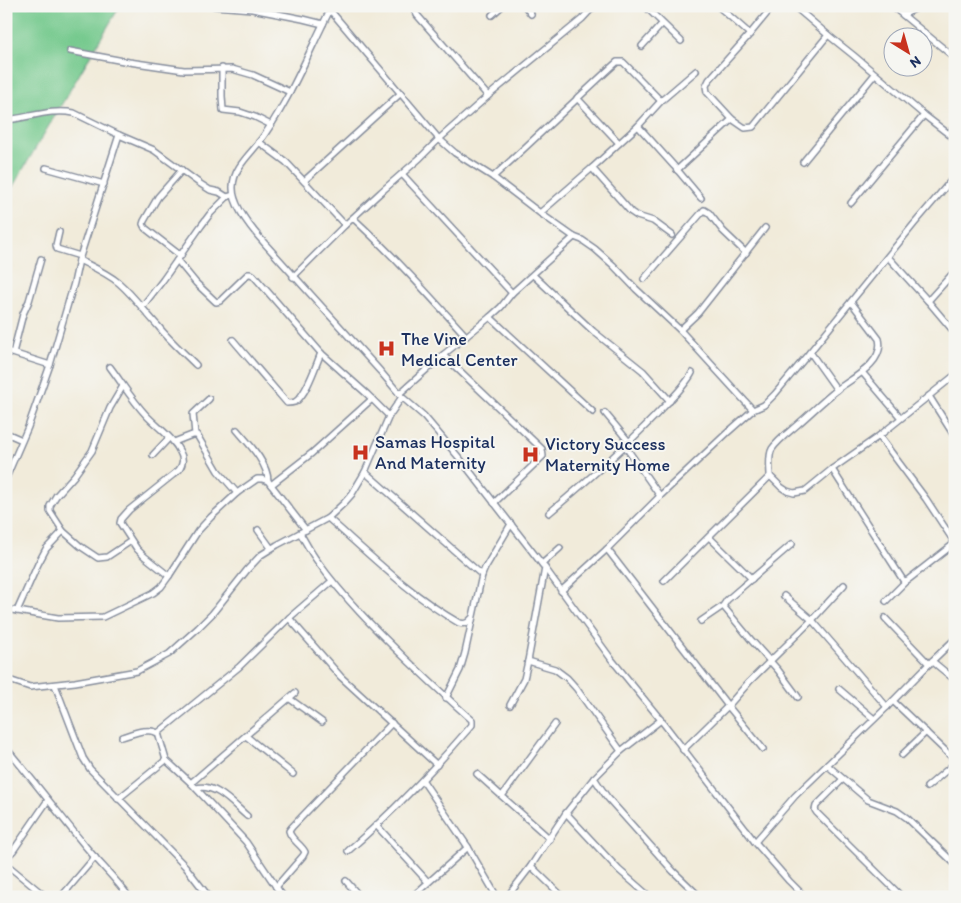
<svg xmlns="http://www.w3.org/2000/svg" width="961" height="903" viewBox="0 0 961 903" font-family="Itim,sans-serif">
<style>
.green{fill:#74c98d;stroke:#487c76}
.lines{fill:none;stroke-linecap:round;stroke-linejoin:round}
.minor-casing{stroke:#868d9c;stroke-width:8}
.minor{stroke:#fff;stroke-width:5}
.labels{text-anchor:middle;stroke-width:4;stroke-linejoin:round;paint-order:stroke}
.poi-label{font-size:18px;fill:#1b2f5e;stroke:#f6f6f2;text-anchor:start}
</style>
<rect width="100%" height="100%" fill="#f6f6f2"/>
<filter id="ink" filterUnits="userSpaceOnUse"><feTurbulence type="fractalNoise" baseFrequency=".02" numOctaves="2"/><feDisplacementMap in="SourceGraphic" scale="10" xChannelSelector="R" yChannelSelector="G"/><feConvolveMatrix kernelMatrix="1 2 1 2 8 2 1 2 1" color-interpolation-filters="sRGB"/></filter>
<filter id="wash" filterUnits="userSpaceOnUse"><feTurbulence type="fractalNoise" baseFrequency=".0096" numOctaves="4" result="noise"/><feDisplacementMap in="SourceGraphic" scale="20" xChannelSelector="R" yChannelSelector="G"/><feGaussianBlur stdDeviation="1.12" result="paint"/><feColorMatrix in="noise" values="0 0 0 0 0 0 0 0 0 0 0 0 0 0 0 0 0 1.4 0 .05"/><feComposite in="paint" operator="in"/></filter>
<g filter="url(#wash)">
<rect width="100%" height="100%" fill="#f1ebda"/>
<polygon class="green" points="6,6 120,6 6,198"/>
</g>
<g filter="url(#ink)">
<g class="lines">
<defs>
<g id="minor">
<polyline points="215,6 252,9 303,19 323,24"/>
<path d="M 332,6 C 308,53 289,103 257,145 C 247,157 233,170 233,187 C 232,206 255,233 267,246 L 380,371 L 402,397 L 424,416 L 461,460 L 545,568 L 612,660 L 661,720 L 755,842 L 789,881 L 805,897"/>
<polyline points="414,6 415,11 417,15 488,96"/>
<polyline points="525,6 531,14"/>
<polyline points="645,6 681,41"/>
<polyline points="718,6 750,34"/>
<polyline points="773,6 750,34 709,80 706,86 707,92 732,119 745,128 753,127 828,35"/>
<polyline points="794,6 828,35 853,55 924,115 955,139"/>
<polyline points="892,6 955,58"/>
<polyline points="330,10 439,139 455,153 493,177 540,213 574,237 582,240 595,249 613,265 636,289 680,330 753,410"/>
<polyline points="492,15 502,6"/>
<polyline points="903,15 920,6"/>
<polyline points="642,46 662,24"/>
<polyline points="70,51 129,62 184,70 232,69 253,75 290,92"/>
<polyline points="222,68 222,96 223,110 240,112 255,117 271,125"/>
<polyline points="577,98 619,143"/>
<path d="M 6,120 C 28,118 52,108 74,113 L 119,135 L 154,150 L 199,183 L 210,190 L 219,192 L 227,197 L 233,195"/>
<polyline points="638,126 674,166 701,198"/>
<polyline points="949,134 955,126"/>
<polyline points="259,142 286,162 345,225"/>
<polyline points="803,162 875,74"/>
<polyline points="46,168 104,184"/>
<polyline points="592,168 631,212 637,216 653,221 672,235"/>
<polyline points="677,170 732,119"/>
<polyline points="402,174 512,293"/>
<path d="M 493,177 C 535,139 575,100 617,62 L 623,62 L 626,65 L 661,101"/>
<polyline points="304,181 401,93"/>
<polyline points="851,203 924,115"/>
<polyline points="540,213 592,168 638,126 661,101 696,71"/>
<path d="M 353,218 C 393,255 429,295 466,336"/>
<polyline points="59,232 56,245 57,249 80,256"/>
<polyline points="181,256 145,228 143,224 144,221 158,197 182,170"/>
<polyline points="888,257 928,301 955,333"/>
<path d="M 79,260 C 93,267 107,273 119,283 C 134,296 145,312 158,326 C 169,340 183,352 196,365"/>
<polyline points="177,260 196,283 216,302 220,301 248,274 250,274 253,275 321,353 367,394 389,416"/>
<polyline points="533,275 593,331 643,371 670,401"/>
<polyline points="293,277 345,225 381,192 420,158 439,139 488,96 582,19 594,6"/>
<polyline points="644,279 704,210 709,213 723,231 746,253"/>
<polyline points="928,301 955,271"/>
<polyline points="142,307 163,280 201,226 210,214 227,197"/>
<polyline points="490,317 593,412"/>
<polyline points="680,330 698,313 765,228"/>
<path d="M 233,340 L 287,403 C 290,403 292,403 295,402 C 306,396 316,365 321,353"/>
<polyline points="6,351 50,365"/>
<polyline points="810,352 837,390"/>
<polyline points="13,353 23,314 29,301 41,259"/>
<polyline points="443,355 542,449 543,456 494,503"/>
<path d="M 110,367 C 122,383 132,400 146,415 C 157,427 173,437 180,452 C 184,459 183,464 179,470 L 129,510 L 121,519 L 120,523 L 137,549 L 144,556 L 169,576"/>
<polyline points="862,372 901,418"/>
<polyline points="123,386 110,408 92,451 74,476 56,496 50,506 50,511 63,531 80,546 98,558 107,557 131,541"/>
<polyline points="399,394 443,355 490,317 501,307 512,293 574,237"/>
<polyline points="929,396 955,437"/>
<polyline points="605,413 629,442"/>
<path d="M 237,430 C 248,443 268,463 268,481 L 306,530"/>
<polyline points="6,433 22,440"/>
<polyline points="195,434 193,414 209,399"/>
<polyline points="879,436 926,499 955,543"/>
<polyline points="174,442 192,435 197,435 218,471 237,493"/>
<polyline points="625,446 660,496"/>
<polyline points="153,455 169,438"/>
<polyline points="832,469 903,580 906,581 909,579 955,543"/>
<polyline points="365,472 482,575"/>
<polyline points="770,476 781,487 787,491 794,493 805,491 832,469 879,436 955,375"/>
<polyline points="6,478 28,427 50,365 74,283 79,260 119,135"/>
<polyline points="271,485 312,453 372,399"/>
<path d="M 549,513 C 586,482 621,451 654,417 C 665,405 685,387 692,373"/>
<path d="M 328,518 C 370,555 410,595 459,623 C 464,624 467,624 471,619"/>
<polyline points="258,530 271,548"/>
<path d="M 300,533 C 306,543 311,553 318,562 C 344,598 374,628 405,658 C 427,679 449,700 472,720 L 472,725 C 433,770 393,812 348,851"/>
<polyline points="709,537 752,579"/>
<polyline points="792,544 727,600 723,606 752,641 778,670 798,697"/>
<polyline points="607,549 728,706 763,749"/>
<polyline points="542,564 560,548"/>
<path d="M 664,581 L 770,476 C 770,468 768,456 772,449 C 778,440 789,432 797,425 C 811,413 824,400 838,389 C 853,378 885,362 879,339 L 851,302"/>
<polyline points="561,591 607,549 660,496 727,433 753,410 764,405 775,394 810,352 914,224 955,176"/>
<polyline points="784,596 812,620 887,707"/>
<polyline points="886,601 906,581"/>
<polyline points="6,609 58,618 103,617 153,593 161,587 169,576 198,531 211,517 237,493 257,479 262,479 268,481"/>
<polyline points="17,611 38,564 46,549 63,531"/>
<polyline points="289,618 341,677 437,765"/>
<polyline points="885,618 929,664"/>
<polyline points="701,621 723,606"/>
<polyline points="528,661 555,669 567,678 576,688 621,751"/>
<polyline points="932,661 955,680"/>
<polyline points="6,679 30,687 75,682 137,671 169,654 198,628 212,614 247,570 261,555 277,545 328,518 344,503 352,494 365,472 389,416 402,397"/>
<polyline points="55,685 83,758 90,769 185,866 209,897"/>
<polyline points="839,689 874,719"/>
<polyline points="446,698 460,670 465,653 482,575 485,568 511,524"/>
<polyline points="290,699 322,722"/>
<polyline points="893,701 955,760"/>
<polyline points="510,705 524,679 528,661 545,568"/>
<polyline points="158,733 166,760 191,783 246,842 279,891 284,897"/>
<polyline points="246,736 293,774"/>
<path d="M 122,737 C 132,734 148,727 158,733 L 239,667 L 289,618 L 332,581"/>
<path d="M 6,748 C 34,781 59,814 86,847 C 100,864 116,879 129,897"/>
<polyline points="683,750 728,706 749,682 812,620 844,585"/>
<polyline points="902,755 926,732"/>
<polyline points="827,765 868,800 897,811 907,818 955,864"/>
<polyline points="477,774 550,839"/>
<polyline points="594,778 607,797 673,871 700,897"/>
<polyline points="843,779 816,806 815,810 817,813 902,897"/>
<polyline points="423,781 468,847 497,897"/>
<polyline points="191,783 295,693"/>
<polyline points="927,787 955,763"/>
<path d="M 196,788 C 216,783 233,804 247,816"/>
<polyline points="502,796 555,724"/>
<polyline points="118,799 166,760"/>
<polyline points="566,813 619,870 650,897"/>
<polyline points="377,826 428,882"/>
<polyline points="755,842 795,796 887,707 932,661 955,639"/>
<polyline points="6,858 13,851 48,800"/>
<polyline points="6,864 46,897"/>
<polyline points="531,866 563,897"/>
<polyline points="346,881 360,897"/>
<path d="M 276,887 L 303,856 L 305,852 C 301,844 291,840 289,831 L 292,827 L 392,723"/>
<polyline points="61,897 95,857"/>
<polyline points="412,897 468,847"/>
<polyline points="507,897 531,866 566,813 594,778 621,751 661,720"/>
</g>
</defs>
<use href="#minor" class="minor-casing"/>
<use href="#minor" class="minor"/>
</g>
</g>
<defs>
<symbol id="hospital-bare" viewBox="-9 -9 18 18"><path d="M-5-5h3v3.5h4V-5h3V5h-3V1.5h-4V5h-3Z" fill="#c8321e" stroke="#f6f6f2" stroke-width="2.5" paint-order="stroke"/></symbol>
</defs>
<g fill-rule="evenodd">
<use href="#hospital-bare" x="374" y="336" width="25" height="25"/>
<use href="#hospital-bare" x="348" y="440" width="25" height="25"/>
<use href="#hospital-bare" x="518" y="442" width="25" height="25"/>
</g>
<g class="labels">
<g class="poi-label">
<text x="401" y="345">The Vine<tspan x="401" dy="21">Medical Center</tspan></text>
<text x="375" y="448">Samas Hospital<tspan x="375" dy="21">And Maternity</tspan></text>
<text x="545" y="450">Victory Success<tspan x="545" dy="21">Maternity Home</tspan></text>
</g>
</g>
<rect width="961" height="903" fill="none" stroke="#f6f6f2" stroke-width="25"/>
<g transform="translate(908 52) rotate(143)"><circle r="24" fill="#f6f6f2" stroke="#9ea6b7"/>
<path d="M0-4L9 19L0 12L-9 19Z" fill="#c8321e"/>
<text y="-8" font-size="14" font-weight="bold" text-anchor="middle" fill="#1b2f5e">N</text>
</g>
</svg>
